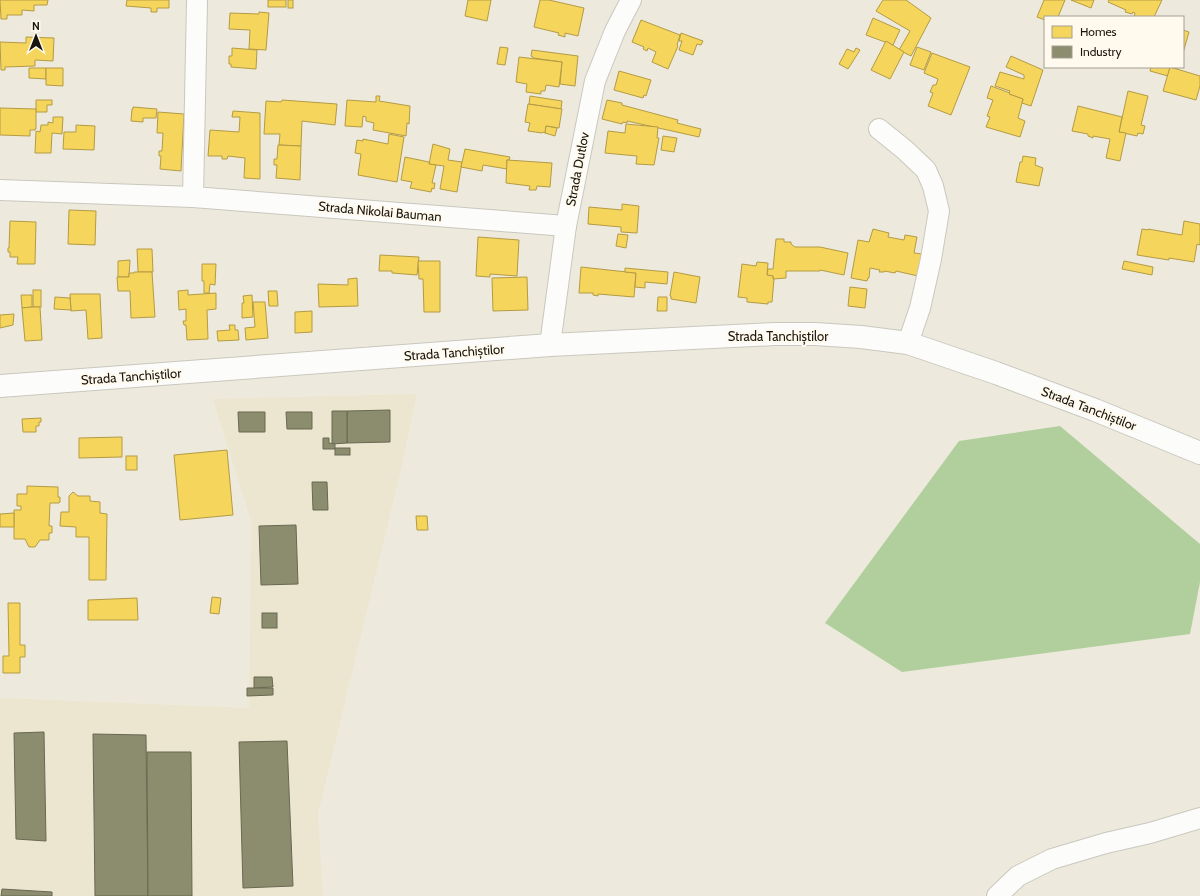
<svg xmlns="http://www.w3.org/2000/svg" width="1200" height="896" viewBox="0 0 1200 896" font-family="Cabin,sans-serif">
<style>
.built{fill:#ece5cf}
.forest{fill:#b1cf9c}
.homes{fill:#f6d55c;stroke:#b39b45}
.industry{fill:#8c8c6e;stroke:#696851}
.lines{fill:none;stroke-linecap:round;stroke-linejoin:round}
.minor-casing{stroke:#cac7be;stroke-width:22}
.tertiary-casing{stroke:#cac7be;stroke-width:24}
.minor{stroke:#fcfcfa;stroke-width:20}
.tertiary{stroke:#fcfcfa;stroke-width:22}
.labels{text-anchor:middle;stroke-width:4;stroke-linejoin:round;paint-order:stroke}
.street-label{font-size:13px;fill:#18150e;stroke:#fffaed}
</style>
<rect width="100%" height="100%" fill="#edeadd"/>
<polygon class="built" points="417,394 401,469 318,814 323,896 0,896 0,698 249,708 251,521 213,399"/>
<polygon class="forest" points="1060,426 1200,544 1200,582 1190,634 902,672 825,623 959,441"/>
<g class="homes">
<polygon points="0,0 48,0 47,5 34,5 34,11 22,10 22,15 7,15 7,19 1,19"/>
<polygon points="127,0 169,0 169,8 157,8 157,12 151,12 151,8 126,6"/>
<rect x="268" y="0" width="18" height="7"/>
<rect x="288" y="0" width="5" height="8"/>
<polygon points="468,0 491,0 487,21 465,16"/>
<polygon points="540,0 549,0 584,8 578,36 565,33 565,37 558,35 559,33 534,27"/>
<polygon points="883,0 906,0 931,18 911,56 899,50 910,31 876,11"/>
<polygon points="1044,0 1065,0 1058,17 1045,17 1045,20 1037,17"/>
<polygon points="1071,0 1094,0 1091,8"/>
<polygon points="1109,0 1162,0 1154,17 1134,17 1135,13 1133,12 1132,14 1125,12 1126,10 1108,2"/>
<polygon points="259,12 269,13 266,50 249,49 250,30 229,29 230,13 259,14"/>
<polygon points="873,18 900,30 893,45 866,35"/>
<polygon points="641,20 680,35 677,45 678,46 668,69 652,62 656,52 648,48 647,51 643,49 644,47 632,42"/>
<polygon points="1183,30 1189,32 1183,53"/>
<polygon points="681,33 703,41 701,45 697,44 693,55 679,50 682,41 679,41"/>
<polygon points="26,37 54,38 53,61 35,60 35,66 5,67 5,70 1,70 0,42 26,43"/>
<polygon points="886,41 904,52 890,79 871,70"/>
<polygon points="500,47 508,48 505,65 497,64"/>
<polygon points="917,47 931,52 924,70 910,65"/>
<polygon points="232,48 257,50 256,69 231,67 231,64 229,64 229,56 232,56"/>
<polygon points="856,48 860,50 848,69 839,64 847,49 854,52"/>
<polygon points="532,50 578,56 575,86 560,84 562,62 533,58 533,57 531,56"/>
<polygon points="932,53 970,67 951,115 928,106 933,93 930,92 933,85 936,85 938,79 924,73"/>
<polygon points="1011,56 1043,70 1031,106 1022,103 1023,99 1009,94 1010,91 995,86 1000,72 1024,79 1024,75 1006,67"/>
<polygon points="519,57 562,62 559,87 546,85 545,91 541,91 541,94 526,92 527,84 516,82"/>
<polygon points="1151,67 1178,67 1177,69 1170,67 1168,76 1150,71"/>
<polygon points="1170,67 1200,76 1200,86 1196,100 1163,91"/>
<polygon points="29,68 46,68 46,79 29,78"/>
<polygon points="46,68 63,68 63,86 46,85"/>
<polygon points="619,71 651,80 646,96 644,95 643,98 614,90"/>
<polygon points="991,86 1010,93 1009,94 1023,99 1018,118 1025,121 1020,137 986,127 990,117 987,116 993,100 987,98"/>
<polygon points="1128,91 1148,96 1141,125 1145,126 1143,134 1138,133 1137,136 1119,132"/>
<polygon points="376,96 380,96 379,101 410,106 409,124 407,123 406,136 373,130 374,123 366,121 366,117 363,116 362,127 345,126 347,100 376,102"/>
<polygon points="530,96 562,101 561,109 529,104"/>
<polygon points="36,100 52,100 52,105 47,105 47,112 36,112"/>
<polygon points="282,100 337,104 335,125 302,121 301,146 279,145 280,134 264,134 266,101 281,102"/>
<polygon points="607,100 622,103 622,105 678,120 677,123 701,129 699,137 627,121 627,123 623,122 622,124 602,119"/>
<polygon points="528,104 562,109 559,128 546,126 545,133 543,132 542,133 528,131 530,123 525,122"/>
<polygon points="1078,106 1122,117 1119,132 1126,133 1120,161 1106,158 1110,139 1093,136 1093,138 1088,136 1088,134 1072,131"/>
<polygon points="133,107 157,109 156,118 143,118 143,122 131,121 132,109 133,109"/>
<polygon points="0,108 36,109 36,129 35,129 35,130 30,130 30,136 0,135"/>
<polygon points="233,111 260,113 260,179 244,178 245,158 228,156 227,159 222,159 222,156 208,156 210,130 239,132 240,117 232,117"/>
<polygon points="158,112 184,114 181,171 160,169 161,156 159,156 159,151 162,151 163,133 157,133"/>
<polygon points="53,117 63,117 62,134 52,133 51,153 35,153 36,131 40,132 41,125 48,125 48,122 53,123"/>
<polygon points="626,124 658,127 657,138 659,138 654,165 636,164 637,156 605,153 608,131 625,133"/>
<polygon points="76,125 95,126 94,150 63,149 64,132 76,132"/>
<polygon points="546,126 557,128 555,136 545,133"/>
<polygon points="389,134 404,137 397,182 358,175 361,154 355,153 357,140 363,141 363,139 388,144"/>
<polygon points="663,136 677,138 674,152 661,150"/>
<polygon points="433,144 450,149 448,160 462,162 457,192 440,189 444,166 429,164"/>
<polygon points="278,145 301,146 300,180 276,178 277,165 274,165 274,159 277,159"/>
<polygon points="465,149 510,157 509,160 507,160 507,169 483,165 482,171 461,167"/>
<polygon points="1023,156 1036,158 1035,165 1043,168 1039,186 1016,182 1020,162 1022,162"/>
<polygon points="405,157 429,162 429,164 436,165 432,183 435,183 434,189 432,188 431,192 410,188 412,182 401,180"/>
<polygon points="507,160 552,163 550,187 537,186 536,190 529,190 530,186 506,183"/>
<polygon points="622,204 639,206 637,233 621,232 621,227 588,224 589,207 622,210"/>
<polygon points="69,210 96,211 95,245 68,244"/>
<polygon points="10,221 36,222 35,264 17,264 18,257 10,257 10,252 8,252 8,248 9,248"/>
<polygon points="1184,221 1200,224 1200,245 1197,244 1194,262 1169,258 1169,260 1137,255 1142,229 1148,230 1148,229 1182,235"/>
<polygon points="873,229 889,233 888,237 904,240 905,235 917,237 914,253 922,254 918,276 896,271 895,273 884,271 884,272 879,272 880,270 870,268 869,278 868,278 867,281 851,278 858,240 869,242"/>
<polygon points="618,234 628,235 626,248 616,246"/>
<polygon points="478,237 519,240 517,276 490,274 490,277 476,276"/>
<polygon points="776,239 784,239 784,242 791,242 791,244 795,247 820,247 848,253 844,275 820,270 820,271 786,271 786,278 773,279 773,276 767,275 768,269 773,269"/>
<polygon points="137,249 152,249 153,272 138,272"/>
<polygon points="380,255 419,257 417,275 392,273 392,271 379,271"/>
<polygon points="130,260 129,277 118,277 118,261"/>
<polygon points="418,261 440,261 440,312 424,312 423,279 419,279"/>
<polygon points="1124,261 1153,267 1152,275 1122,269"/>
<polygon points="757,262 768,263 767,275 773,276 773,279 774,279 772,302 768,302 768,304 747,302 747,298 738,297 742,264 756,266"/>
<polygon points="202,264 216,264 215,285 210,284 209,293 204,293 204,281 202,281"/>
<polygon points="581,267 636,273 634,297 598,294 598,296 593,295 593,293 579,293"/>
<polygon points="625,268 668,272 667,284 645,282 645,288 635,287 636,273 625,272"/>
<polygon points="134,272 152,272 155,317 131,318 130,291 118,291 117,277 129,277 129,273 134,273"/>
<polygon points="674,272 700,277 696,303 671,299 671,296 670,296"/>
<polygon points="527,277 528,310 493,311 492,278"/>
<polygon points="357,278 358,306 319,307 318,284 348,285 348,279"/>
<polygon points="850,287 867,289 865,308 848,306"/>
<rect x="33" y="290" width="8" height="17"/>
<polygon points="188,290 188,295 216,293 216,309 207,310 208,339 187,340 186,325 184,325 183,321 186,321 186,309 179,310 178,291"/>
<polygon points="268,291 277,291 278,306 269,306"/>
<polygon points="70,294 100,294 102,338 88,339 86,310 71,311"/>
<polygon points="21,295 32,295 32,307 22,308"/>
<polygon points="252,295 253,317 242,318 242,303 244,303 243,296"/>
<polygon points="55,297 70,298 71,310 54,309"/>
<polygon points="658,297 667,297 667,311 657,311"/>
<polygon points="253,302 265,302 268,338 246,340 245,328 255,327"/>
<polygon points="32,307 40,307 42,340 25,341 22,308"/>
<polygon points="312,311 312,332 295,333 295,312"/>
<polygon points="14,314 13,325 0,328 0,315"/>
<polygon points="229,325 235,325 235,330 238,330 239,340 218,341 217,331 230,330"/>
<polygon points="41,418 41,422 39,422 39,426 36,426 36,432 23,432 22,419"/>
<polygon points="122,437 122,457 79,458 79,438"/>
<polygon points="227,450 233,515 180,520 174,455"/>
<rect x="126" y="456" width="11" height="14"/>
<polygon points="27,486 58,487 58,497 60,497 60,502 59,503 50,503 49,526 52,526 52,533 49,533 49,540 40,540 35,547 29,547 25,539 14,539 14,510 21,510 21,506 17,506 17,494 27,494"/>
<polygon points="73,492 78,496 90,496 90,501 100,502 100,513 107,514 106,580 89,580 89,537 76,537 76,527 60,526 61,512 69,512 69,496"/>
<polygon points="14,513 14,527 0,527 0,514"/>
<polygon points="416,516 427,516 428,530 417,530"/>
<polygon points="212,597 221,598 219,614 210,613"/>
<polygon points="137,598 138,620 88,620 88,600"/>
<polygon points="8,603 20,603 20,645 25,645 25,657 20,657 20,673 3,673 3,656 9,656"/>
</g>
<g class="industry">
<polygon points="390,410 390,442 347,443 347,411"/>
<polygon points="332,411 347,411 347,443 332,444"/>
<polygon points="238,412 265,412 265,432 239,432"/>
<polygon points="286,412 312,412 312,429 287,429"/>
<polygon points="323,438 329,438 329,443 335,444 335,449 323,449"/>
<rect x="335" y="448" width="15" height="7"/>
<polygon points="312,482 327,482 328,510 313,510"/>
<polygon points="296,525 298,584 261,585 259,526"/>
<rect x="262" y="613" width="15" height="15"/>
<polygon points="254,677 272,677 273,687 254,688"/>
<polygon points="247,688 273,688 273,695 247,696"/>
<polygon points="44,732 46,841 16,839 14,733"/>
<polygon points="93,734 146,735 148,896 95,896"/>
<polygon points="287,741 293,886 243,888 239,742"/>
<polygon points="147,752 191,752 192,896 148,896"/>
<polygon points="2,889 52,892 52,896 1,896"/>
</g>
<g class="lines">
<defs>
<g id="minor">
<polyline points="879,129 905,150 926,170 933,186 939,211 931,259 920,308 908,343"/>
<polyline points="0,190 193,197 566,226"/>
<polyline points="193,197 197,2"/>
<polyline points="550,345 566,226 595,81 615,31 631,0"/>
<polyline points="997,896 1018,876 1052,859 1106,843 1150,833 1200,818"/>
</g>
<polyline id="tertiary" points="0,386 550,345 775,334 815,334 861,337 908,343 996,373 1095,410 1200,453"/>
</defs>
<use href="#minor" class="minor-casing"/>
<use href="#tertiary" class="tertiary-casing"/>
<use href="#minor" class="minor"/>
<use href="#tertiary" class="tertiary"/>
</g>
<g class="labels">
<g class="street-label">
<text transform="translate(577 169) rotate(-79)" y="5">Strada Dutlov</text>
<text transform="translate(380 211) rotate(5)" y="5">Strada Nikolai Bauman</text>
<text x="778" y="341">Strada Tanchiștilor</text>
<text transform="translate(454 352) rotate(-4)" y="5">Strada Tanchiștilor</text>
<text transform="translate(131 376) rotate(-4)" y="5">Strada Tanchiștilor</text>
<text transform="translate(1089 408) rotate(21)" y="5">Strada Tanchiștilor</text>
</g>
</g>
<rect x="1044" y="16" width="140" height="52" fill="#fffaed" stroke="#a39e94"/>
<rect x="1052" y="26" width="20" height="12" fill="#f6d55c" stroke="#a39e94"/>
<text x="1080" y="36" font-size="12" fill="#18150e">Homes</text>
<rect x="1052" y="46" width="20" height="12" fill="#8c8c6e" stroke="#a39e94"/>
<text x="1080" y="56" font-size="12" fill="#18150e">Industry</text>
<g transform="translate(36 36)" stroke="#fffaed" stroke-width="3" paint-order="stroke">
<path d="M0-3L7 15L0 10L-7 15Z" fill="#18150e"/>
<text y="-6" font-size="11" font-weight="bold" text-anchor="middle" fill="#18150e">N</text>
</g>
</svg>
